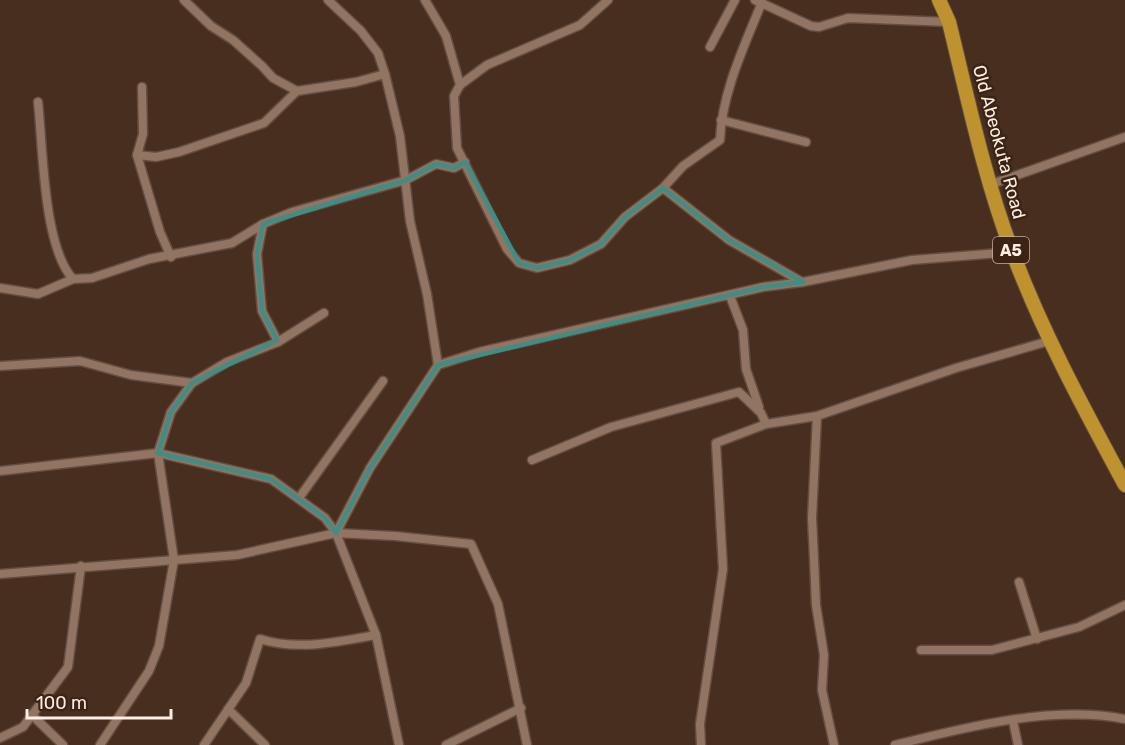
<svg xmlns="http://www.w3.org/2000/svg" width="1125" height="745" viewBox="0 0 1125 745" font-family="Rubik,sans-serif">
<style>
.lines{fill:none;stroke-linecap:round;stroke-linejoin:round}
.minor-casing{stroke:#634d3f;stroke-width:11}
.trunk-casing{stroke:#634d3f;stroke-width:16}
.minor{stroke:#927462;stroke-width:8}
.trunk{stroke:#be922e;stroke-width:14}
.marked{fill:none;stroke:#3f8e85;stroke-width:4.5;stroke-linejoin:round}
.labels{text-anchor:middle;stroke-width:5;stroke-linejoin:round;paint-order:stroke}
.shield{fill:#3c2414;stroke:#c4b1a5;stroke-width:1.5}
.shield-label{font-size:16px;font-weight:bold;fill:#feede3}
.street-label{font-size:18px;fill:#feede3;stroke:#3c2414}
</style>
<rect width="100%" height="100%" fill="#472e1e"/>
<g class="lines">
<defs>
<g id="minor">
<polyline points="184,0 211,26 233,40 262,66 273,78 297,91"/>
<polyline points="328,0 361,31 378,53 385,74 400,136 410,221 427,294 438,365"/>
<polyline points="425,0 446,36 460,85"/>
<path d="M 608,0 L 580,25 L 487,65 L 460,85 L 454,96 L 457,148 L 507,249 L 519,263 L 537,268 L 570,260 L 601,244 L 625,217 L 663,188 L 683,166 L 720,140 C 722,92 744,47 762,2"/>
<polyline points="755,0 811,26 819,27 848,18 949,22"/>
<polyline points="710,47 735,0"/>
<polyline points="142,87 143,134 137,155 160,232 171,257"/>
<path d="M 38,102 C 43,146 43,247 73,279"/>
<polyline points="721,120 806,142"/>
<polyline points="137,155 156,157 179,152 264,123 297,91 356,82 385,74"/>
<polyline points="989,185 1125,137"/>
<polyline points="663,188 729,240 802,282"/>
<polyline points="263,224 257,254 262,311 278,342"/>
<polyline points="0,288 38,294 73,279 92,278 149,259 232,243 263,224 292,212 406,180 436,164 454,168 465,162"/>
<polyline points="730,296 743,330 746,369 759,407"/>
<polyline points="0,366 80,361 131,375 192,383"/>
<polyline points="817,416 812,518 814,559 816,605 824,655 822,690 834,745"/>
<polyline points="532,460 611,427 739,392 761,413 766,424 817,416 956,368 1049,341"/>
<polyline points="0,471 158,453 271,479 325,518 336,533"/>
<polyline points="299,498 383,381"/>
<polyline points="0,574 237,555 336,533 395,536 471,544 498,604 527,745"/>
<polyline points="1019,582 1037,639"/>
<polyline points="921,650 992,650 1079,627 1125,605"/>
<polyline points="228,709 265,745"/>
<polyline points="33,716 63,745"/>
<polyline points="1013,721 1018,745"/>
<polyline points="0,738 23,727 68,667 81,566"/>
<polyline points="100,745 149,671 159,646 174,560 158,453 171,412 192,383 227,362 278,342 324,313"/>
<path d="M 204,745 L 246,683 L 260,639 C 297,651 338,642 376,635"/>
<polyline points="399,745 376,635 336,533 370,468 438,365 479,352 763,287 803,282 912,260 1012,252"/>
<polyline points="446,745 521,708"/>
<polyline points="701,745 700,724 723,569 716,443 766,424"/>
<path d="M 895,745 C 966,727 1052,705 1125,719"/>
</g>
<path id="trunk" d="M 939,0 L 949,22 C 968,99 984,177 1012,251 C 1042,332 1084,409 1125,485"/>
</defs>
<use href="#minor" class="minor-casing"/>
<use href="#trunk" class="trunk-casing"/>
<use href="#minor" class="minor"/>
<use href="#trunk" class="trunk"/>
</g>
<path class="marked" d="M 465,162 L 519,263 L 537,268 L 570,260 L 601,244 L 625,217 L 663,188 L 729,240 L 803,282 L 763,287 L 438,365 L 370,468 L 336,533 L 325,518 L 271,479 L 158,453 L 171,412 L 192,383 L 277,340 L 262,311 L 257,254 L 263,224 L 406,180 L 436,164 L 454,168 Z"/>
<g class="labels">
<rect class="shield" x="993" y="237" width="36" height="26" rx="4.5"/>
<g class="shield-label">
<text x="1011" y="256">A5</text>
</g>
<g class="street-label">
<text transform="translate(999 142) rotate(75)" y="6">Old Abeokuta Road</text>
</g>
</g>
<path d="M27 709v9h144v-9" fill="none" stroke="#feede3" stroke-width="3"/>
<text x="36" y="709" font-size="18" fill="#feede3" stroke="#3c2414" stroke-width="4.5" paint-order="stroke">100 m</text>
</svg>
